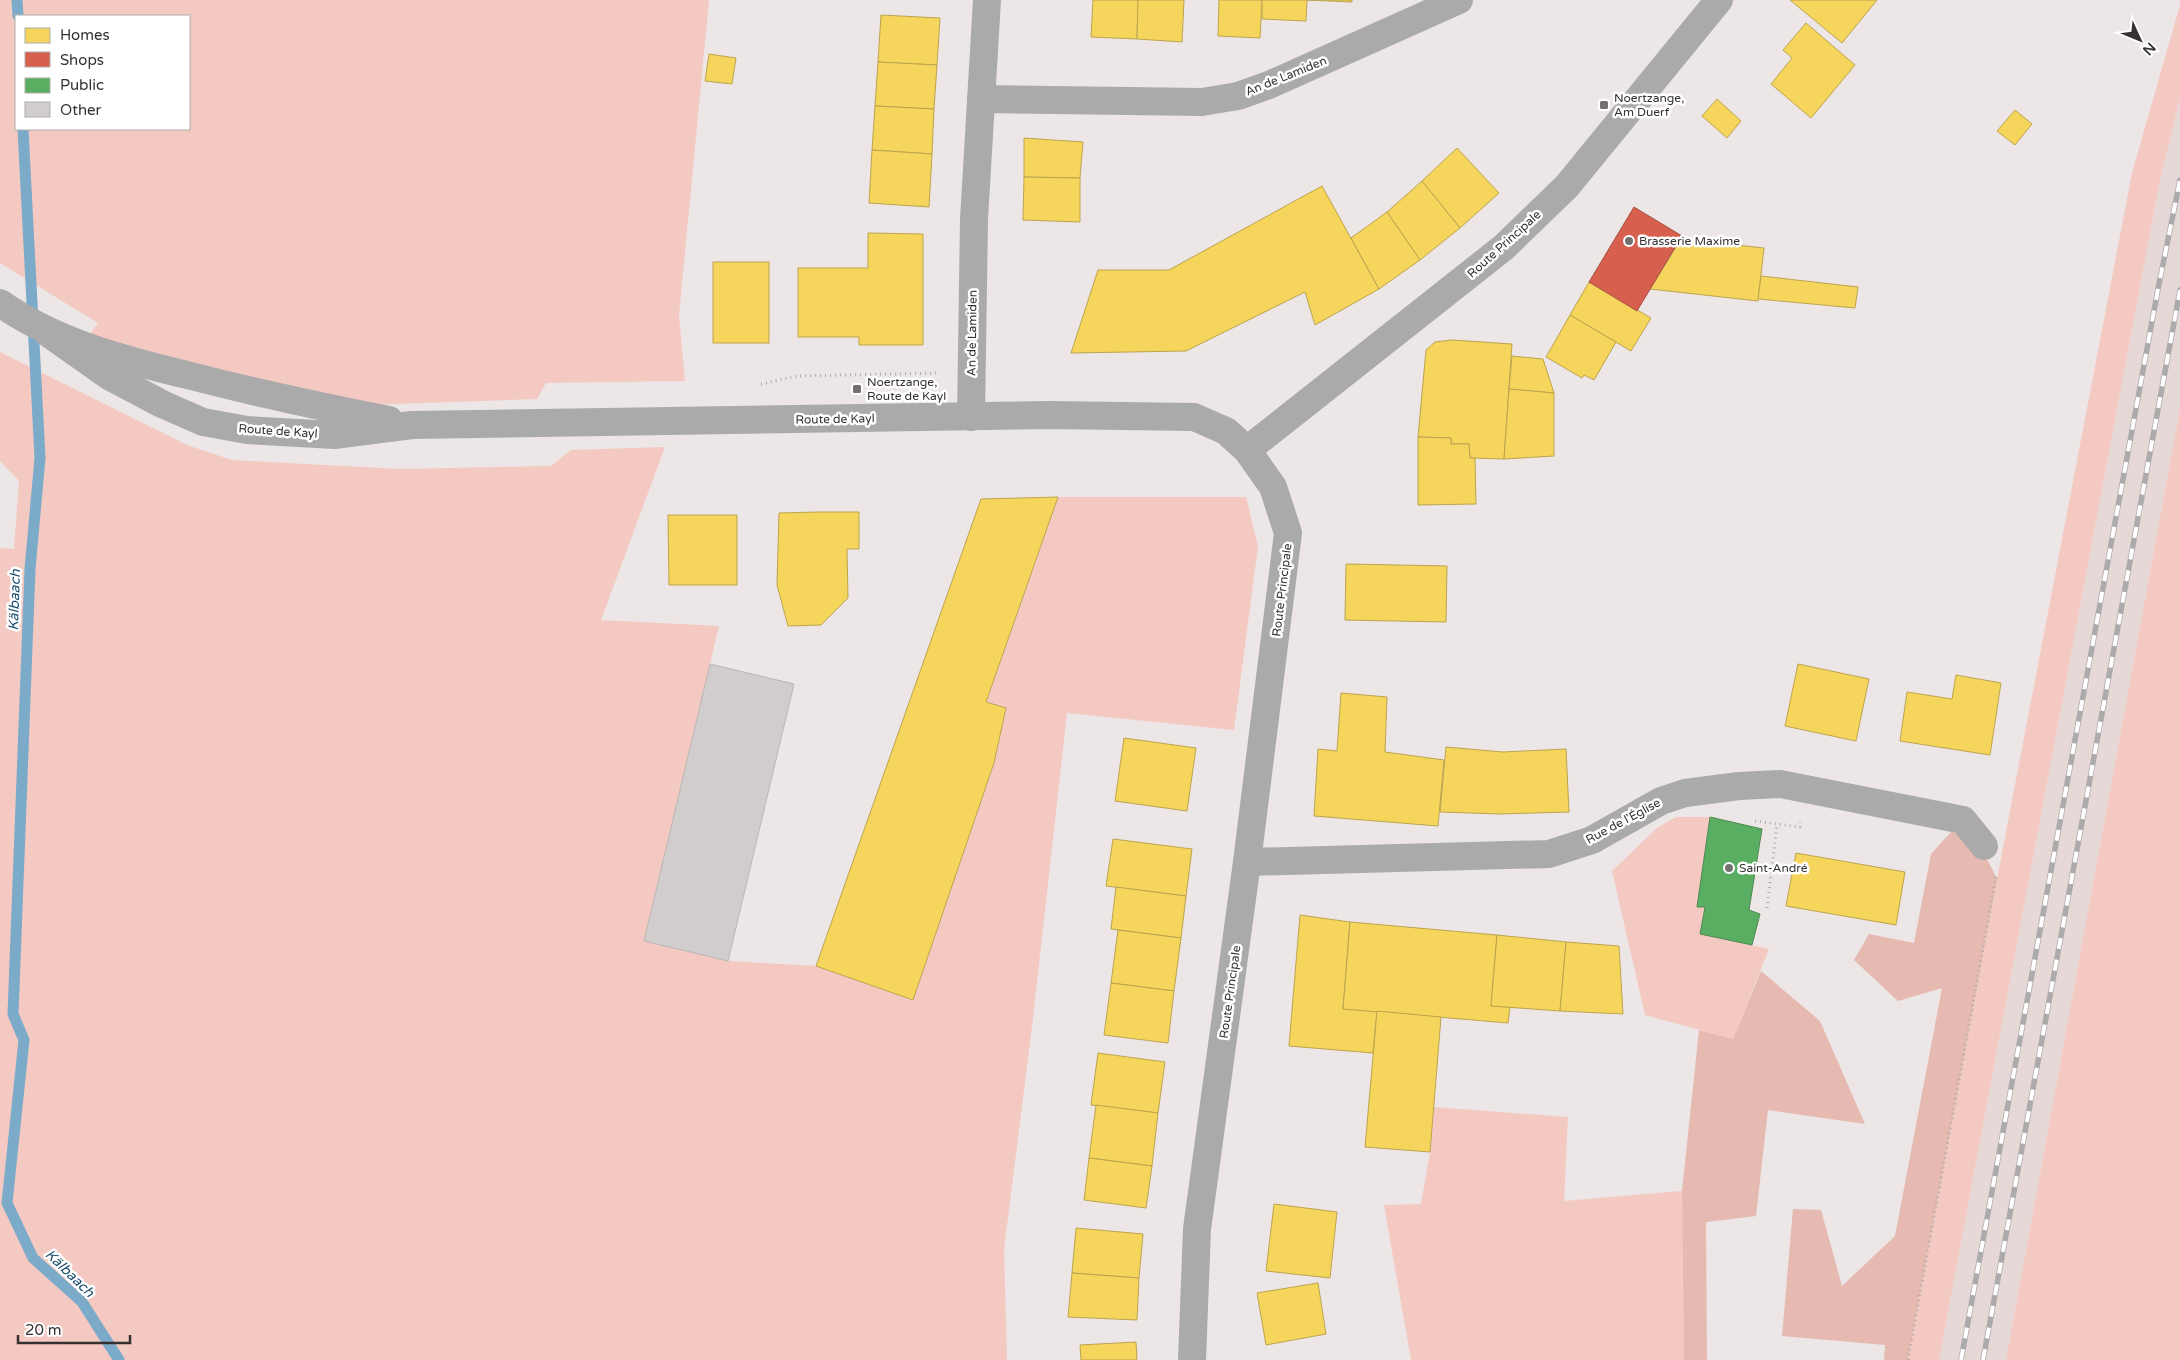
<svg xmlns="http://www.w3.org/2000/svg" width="2180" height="1360" viewBox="0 0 2180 1360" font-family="'Varela Round',sans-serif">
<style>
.built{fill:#e6d8d6}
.green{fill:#f4c9c2;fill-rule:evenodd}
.forest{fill:#e6b9b1}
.homes{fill:#f6d55c;stroke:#bca44f}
.shops{fill:#d6604d;stroke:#a65244}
.public{fill:#5aae61;stroke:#4f8852}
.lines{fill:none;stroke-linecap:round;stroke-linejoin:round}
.stream{stroke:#7caac9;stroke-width:11}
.building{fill:#d2cdcd;stroke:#bab6b5}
.path{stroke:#aeabac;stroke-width:3;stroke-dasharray:1 4;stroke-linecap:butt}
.street{stroke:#abaaaa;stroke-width:28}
.secondary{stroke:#abaaaa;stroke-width:28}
.rail-casing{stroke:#acaaaa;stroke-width:5.5}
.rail{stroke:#fff;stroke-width:4;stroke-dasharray:11;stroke-linecap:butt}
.poi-dot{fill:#757070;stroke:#fff;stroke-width:2}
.labels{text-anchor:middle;stroke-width:5;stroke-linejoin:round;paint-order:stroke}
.street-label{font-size:12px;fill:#353130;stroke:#fff}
.poi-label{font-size:12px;fill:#353130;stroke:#fff;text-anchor:start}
.water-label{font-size:14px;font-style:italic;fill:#1a4e6e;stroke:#fff}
</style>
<rect width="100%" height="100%" fill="#ece6e6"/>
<polygon class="built" points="2180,98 2180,408 2006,1360 1939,1360 2160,180"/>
<g class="green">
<path d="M 0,0 L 709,0 L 679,315 L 685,381 L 546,383 L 537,399 L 367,405 L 289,388 L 89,335 L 98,323 L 0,263 ZM 16,16 L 189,16 L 189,129 L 16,129 Z"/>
<polygon points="2180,5 2180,98 2160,180 1939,1360 1908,1360 1997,879 2132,173"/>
<polygon points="0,352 187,445 232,460 400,469 551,466 571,450 665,447 601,620 719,626 644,941 728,961 816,966 912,1000 994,763 1006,709 986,702 1058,497 1246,497 1258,546 1234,730 1067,713 1031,1035 1004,1249 1007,1360 0,1360 0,548 14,549 19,481 0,461"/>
<polygon points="2180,408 2180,1360 2006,1360"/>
<polygon points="1676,817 1710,817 1697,907 1705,907 1700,933 1769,949 1733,1039 1645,1015 1612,871 1657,828"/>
<polygon points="1433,1107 1568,1117 1564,1201 1682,1191 1684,1360 1411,1360 1384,1205 1421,1204 1430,1152"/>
</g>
<g class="forest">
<polygon points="1952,831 1983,851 1997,879 1908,1360 1884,1360 1885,1345 1782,1336 1793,1209 1821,1210 1842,1286 1895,1236 1942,988 1898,1001 1854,960 1869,934 1914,943 1931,854"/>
<polygon points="1761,971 1820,1021 1865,1124 1768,1110 1756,1216 1706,1222 1707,1360 1684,1360 1682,1191 1699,1030 1733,1039"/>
</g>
<g class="homes">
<polygon points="1093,0 1138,0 1137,39 1091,37"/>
<polygon points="1138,0 1184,0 1182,42 1137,39"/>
<polygon points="1219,0 1262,0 1260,38 1218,36"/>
<polygon points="1262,0 1307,0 1306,21 1262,19"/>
<polygon points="1307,0 1352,0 1352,2"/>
<polygon points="1790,0 1877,0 1842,43"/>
<polygon points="881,15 940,18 937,65 878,62"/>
<polygon points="1806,23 1855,65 1811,118 1771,84 1792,58 1783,50"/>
<polygon points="709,54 736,58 732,84 705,81"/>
<polygon points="878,62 937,65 934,109 875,106"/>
<polygon points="1717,99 1741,121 1727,138 1702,116"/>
<polygon points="875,106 934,109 932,154 872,150"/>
<polygon points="2015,110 2032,124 2015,145 1997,131"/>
<polygon points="1024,138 1083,142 1080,178 1024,177"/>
<polygon points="1457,148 1499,193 1460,228 1422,181"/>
<polygon points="872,150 932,154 929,207 869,203"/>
<polygon points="1024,177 1080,178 1080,222 1023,220"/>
<polygon points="1422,181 1460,228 1420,260 1387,212"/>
<polygon points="1322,186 1379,289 1315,325 1305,292 1186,351 1071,353 1098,270 1169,270"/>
<polygon points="1387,212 1420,260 1379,289 1351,238"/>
<polygon points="868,233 923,234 923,345 859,345 859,337 798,337 798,268 868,268"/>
<polygon points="1681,239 1764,248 1758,301 1650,289"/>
<rect x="713" y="262" width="56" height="81"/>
<polygon points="1761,276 1858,287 1855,308 1758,299"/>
<polygon points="1589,282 1651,318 1631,351 1570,315"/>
<polygon points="1570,315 1616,342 1594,380 1584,375 1582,378 1546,357"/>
<polygon points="1452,340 1512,344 1504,459 1470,458 1469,444 1451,444 1451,438 1418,437 1426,350 1435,342"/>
<polygon points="1512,356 1543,359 1554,393 1509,389"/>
<polygon points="1509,389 1554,393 1554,456 1504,459"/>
<polygon points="1418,437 1451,438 1451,444 1469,444 1470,458 1475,458 1476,504 1418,505"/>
<polygon points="1058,497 986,702 1006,708 994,763 913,1000 816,966 981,499"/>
<polygon points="817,512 859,512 859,549 847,549 848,598 821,625 788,626 777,585 779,513"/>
<polygon points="668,515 737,515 737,585 669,585"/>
<polygon points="1346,564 1447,566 1446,622 1345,620"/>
<polygon points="1798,664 1869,679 1856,741 1785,726"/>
<polygon points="1956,675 2001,683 1990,755 1900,741 1907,692 1952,699"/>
<polygon points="1341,693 1387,697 1385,752 1444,760 1438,826 1314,816 1318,749 1337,751"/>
<polygon points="1124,738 1196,748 1187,811 1115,801"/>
<polygon points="1446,747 1503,752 1566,749 1569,812 1499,814 1440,812"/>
<polygon points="1113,839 1192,849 1186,896 1106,886"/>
<polygon points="1796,853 1905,872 1896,925 1786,906"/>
<polygon points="1116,887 1186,896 1181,938 1111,929"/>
<polygon points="1300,915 1350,922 1343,1009 1377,1011 1373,1053 1289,1046"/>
<polygon points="1350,922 1497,935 1491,1006 1510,1007 1508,1023 1343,1009"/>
<polygon points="1118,930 1181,938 1174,991 1111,983"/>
<polygon points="1497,935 1566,942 1560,1011 1491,1006"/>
<polygon points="1566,942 1619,946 1623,1014 1560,1011"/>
<polygon points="1111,983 1174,991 1168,1043 1104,1035"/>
<polygon points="1377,1011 1441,1017 1430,1152 1365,1147"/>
<polygon points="1098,1053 1165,1062 1158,1113 1091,1105"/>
<polygon points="1096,1105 1158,1113 1152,1166 1089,1158"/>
<polygon points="1089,1158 1152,1166 1146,1208 1084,1200"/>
<polygon points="1274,1204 1337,1212 1330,1278 1266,1271"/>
<polygon points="1076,1228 1143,1234 1139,1278 1072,1273"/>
<polygon points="1072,1273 1139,1278 1137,1320 1068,1317"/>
<polygon points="1318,1283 1326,1334 1266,1345 1257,1293"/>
<polygon points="1136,1342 1137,1360 1081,1360 1080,1345"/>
</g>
<polygon class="shops" points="1634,207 1682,236 1637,311 1589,282"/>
<polygon class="public" points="1710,817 1762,829 1749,910 1760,914 1752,945 1700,934 1705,907 1697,907"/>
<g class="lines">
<g class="stream">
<polyline points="17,0 18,16"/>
<polyline points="23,129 40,458 30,569 13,1014 24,1040 7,1203 33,1258 82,1302 119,1360"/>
</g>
</g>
<polygon class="building" points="710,664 794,684 728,961 644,941"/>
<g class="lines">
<g class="path">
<polyline points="761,384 797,376 939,373"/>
<polyline points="1755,821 1800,827 1800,822"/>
<polyline points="1767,908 1777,825"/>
<polyline points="1908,1360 1996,877"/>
</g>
<g class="street">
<polyline points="981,99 1202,102 1238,96 1269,85 1459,0"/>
<polyline points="971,417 974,219 987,0"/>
<polyline points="1247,862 1549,854 1592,840 1661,801 1685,793 1739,786 1780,784 1963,820 1984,846"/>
</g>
<g class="secondary">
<path d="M 0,303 C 57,343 125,360 191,376 C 257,393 322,407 389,420"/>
<polyline points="48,333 109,376 162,404 203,422 247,430 334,435 412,425 1049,415 1194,417 1226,431 1247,450 1273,487 1288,533 1247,862 1197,1229 1192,1360"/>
<polyline points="1247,450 1504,247 1567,186 1719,0"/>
</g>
<defs>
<g id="rail">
<polyline points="1961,1360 2158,289 2180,180"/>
<polyline points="1983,1360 2180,290"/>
</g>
</defs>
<use href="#rail" class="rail-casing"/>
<use href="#rail" class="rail"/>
</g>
<g class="poi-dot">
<rect x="1599" y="100" width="10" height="10" rx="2.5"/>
<circle cx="1629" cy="241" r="5"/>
<rect x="852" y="384" width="10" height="10" rx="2.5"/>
<circle cx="1729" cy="868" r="5"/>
</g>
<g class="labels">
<g class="street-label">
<text transform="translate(1286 76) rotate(-22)" y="4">An de Lamiden</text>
<text transform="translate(1504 244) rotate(-42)" y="4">Route Principale</text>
<text transform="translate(972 333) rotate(-89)" y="4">An de Lamiden</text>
<text transform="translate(835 419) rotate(-1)" y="4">Route de Kayl</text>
<text transform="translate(278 431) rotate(4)" y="4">Route de Kayl</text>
<text transform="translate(1282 590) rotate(-83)" y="4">Route Principale</text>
<text transform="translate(1623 821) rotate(-28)" y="4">Rue de l'Église</text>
<text transform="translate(1230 992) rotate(-82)" y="4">Route Principale</text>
</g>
<g class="poi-label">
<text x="1614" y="102">Noertzange,<tspan x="1614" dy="14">Am Duerf</tspan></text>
<text x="1639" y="245">Brasserie Maxime</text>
<text x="867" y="386">Noertzange,<tspan x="867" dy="14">Route de Kayl</tspan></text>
<text x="1739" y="872">Saint-André</text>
</g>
<g class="water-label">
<text transform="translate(14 600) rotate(-88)" y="5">Kälbaach</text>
<text transform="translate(70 1273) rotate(44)" y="5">Kälbaach</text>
</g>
</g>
<rect x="15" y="15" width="175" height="115" fill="#ffffff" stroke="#aeadac"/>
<rect x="25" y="28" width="25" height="15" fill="#f6d55c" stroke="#aeadac"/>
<text x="60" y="40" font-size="15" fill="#353130">Homes</text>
<rect x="25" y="52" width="25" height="15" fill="#d6604d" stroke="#aeadac"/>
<text x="60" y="65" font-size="15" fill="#353130">Shops</text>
<rect x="25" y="78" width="25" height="15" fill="#5aae61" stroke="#aeadac"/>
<text x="60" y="90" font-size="15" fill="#353130">Public</text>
<rect x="25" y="102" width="25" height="15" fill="#d2cdcd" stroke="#aeadac"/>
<text x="60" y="115" font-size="15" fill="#353130">Other</text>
<g transform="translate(2140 40) rotate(134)" stroke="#ffffff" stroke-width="4" paint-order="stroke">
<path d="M0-4L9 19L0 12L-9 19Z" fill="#353130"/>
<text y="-8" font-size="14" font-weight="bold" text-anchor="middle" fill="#353130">N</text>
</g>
<path d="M18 1335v8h112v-8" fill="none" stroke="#353130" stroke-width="2.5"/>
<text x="25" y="1335" font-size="15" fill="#353130" stroke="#ffffff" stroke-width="4" paint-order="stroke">20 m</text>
</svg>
